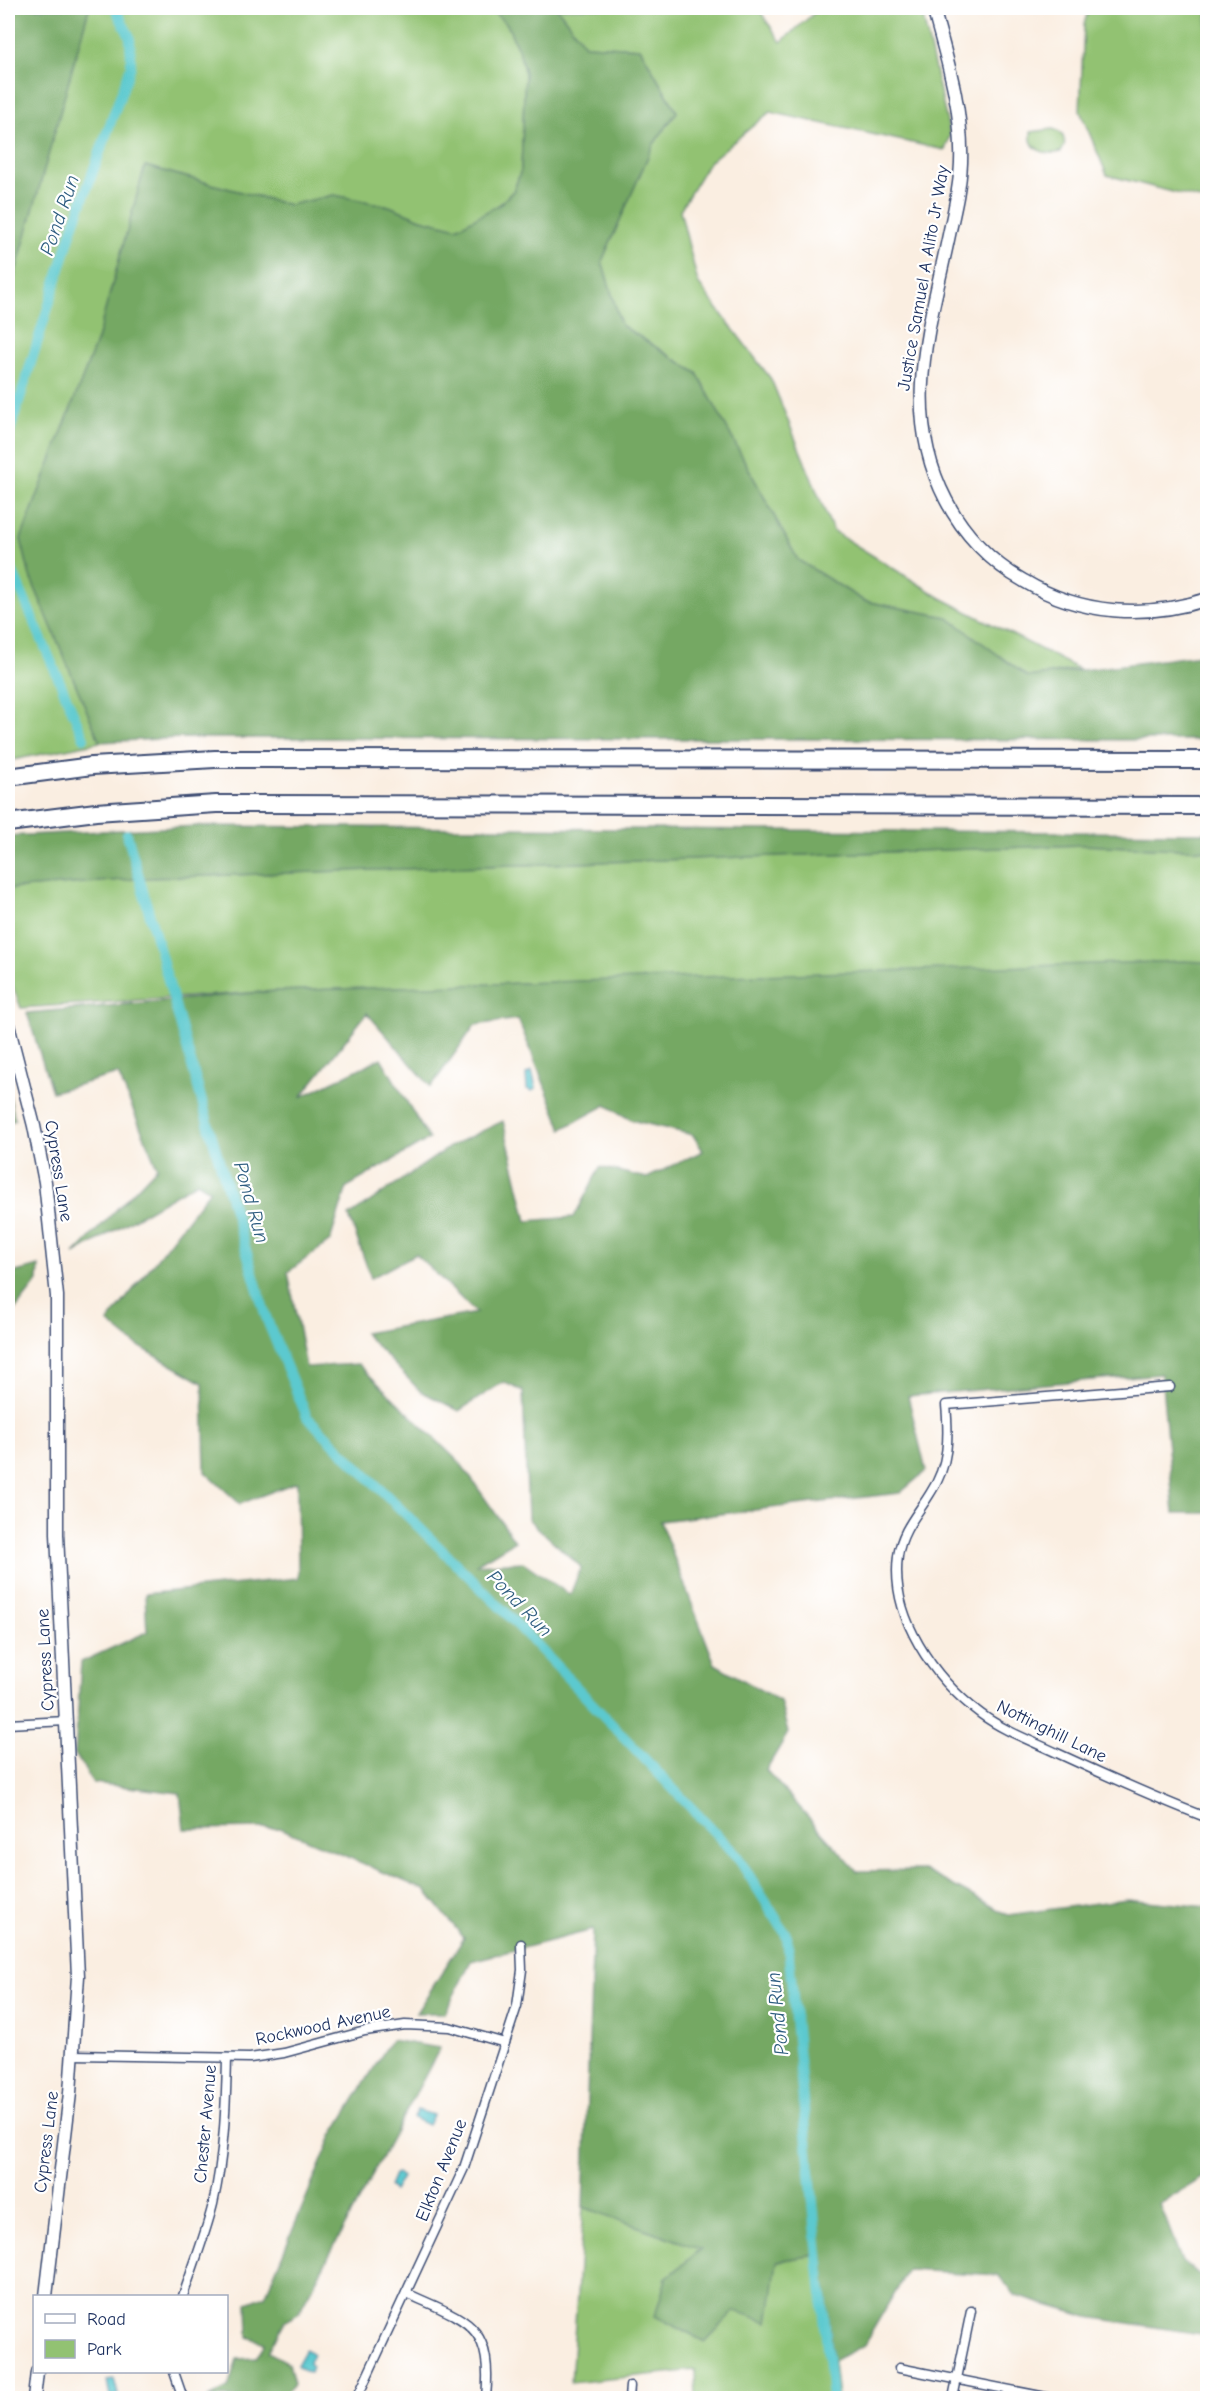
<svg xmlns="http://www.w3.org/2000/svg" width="1215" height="2406" viewBox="0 0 1215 2406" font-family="'Comic Neue',sans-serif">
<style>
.green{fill:#92c272;stroke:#567868;stroke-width:1.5}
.forest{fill:#75a864;stroke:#486c61;stroke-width:1.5;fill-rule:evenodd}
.water{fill:#5cc9cf;stroke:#3c7c96;stroke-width:1.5}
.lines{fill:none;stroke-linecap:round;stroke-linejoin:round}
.canal{stroke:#5cc9cf;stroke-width:10}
.street-casing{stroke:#3c4c72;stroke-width:11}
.secondary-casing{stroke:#3c4c72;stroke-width:15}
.highway-casing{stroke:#3c4c72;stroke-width:20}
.street{stroke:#fff;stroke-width:8}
.secondary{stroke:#fff;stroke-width:12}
.highway{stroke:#fff;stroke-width:16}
.labels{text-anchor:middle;stroke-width:4.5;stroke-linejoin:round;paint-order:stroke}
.street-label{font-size:18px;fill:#1b2f5e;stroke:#fff}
.water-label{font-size:20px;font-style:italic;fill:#2e5d80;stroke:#fff}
</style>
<rect width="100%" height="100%" fill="#fff"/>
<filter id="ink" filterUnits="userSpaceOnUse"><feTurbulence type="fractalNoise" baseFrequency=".0167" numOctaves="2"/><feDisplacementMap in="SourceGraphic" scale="12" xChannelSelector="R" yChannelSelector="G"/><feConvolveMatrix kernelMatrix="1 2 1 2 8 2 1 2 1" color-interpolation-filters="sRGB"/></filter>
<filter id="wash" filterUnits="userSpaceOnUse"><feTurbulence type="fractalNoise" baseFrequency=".008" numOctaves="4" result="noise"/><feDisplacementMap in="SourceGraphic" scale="24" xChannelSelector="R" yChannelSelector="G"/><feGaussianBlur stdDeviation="1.35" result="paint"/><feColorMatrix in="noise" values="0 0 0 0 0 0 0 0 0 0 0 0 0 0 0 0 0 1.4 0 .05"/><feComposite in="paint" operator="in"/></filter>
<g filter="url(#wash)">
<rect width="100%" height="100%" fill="#faeee1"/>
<g class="green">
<polygon points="89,8 488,8 507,24 520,54 525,74 521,170 514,190 499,205 457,228 421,219 389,206 334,195 290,205 145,166 97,340 21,539 30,576 100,742 8,761 8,300"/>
<polygon points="557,8 758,8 781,42 820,8 921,8 950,135 945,150 770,112 709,162 680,210 698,283 771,379 833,531 941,598 1079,669 1028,677 947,617 864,601 798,560 697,373 621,325 602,261 653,145 677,112 640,48 585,45"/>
<polygon points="1089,8 1207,8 1207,201 1107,175 1080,111 1084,24"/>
<path d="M 1053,129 C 1064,132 1068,143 1061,152 C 1046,156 1028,150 1031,132 Z"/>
<polygon points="1082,845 1207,850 1207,977 1205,962 277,991 21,1008 8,974 8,889 148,878"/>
<polygon points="583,2207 701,2249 666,2279 822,2254 838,2398 696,2398 695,2370 571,2383"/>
</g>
<g class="forest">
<polygon points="8,8 89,8 8,300"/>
<polygon points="488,8 557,8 585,45 640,48 677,112 653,145 602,261 621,325 697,373 798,560 864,601 947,617 1028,677 1207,654 1207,740 181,738 100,742 30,576 21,539 97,340 145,166 289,205 334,195 389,206 421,219 457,228 499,205 514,190 521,170 525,74 520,54 507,24"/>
<polygon points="197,826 1207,833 1208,850 1082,845 148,878 8,889 8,836"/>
<path d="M 1184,961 L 1205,962 L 1208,977 L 1207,1513 L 1174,1513 L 1161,1374 L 908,1396 L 926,1471 L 900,1493 L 660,1521 L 715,1664 L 780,1701 L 788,1733 L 766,1770 L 857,1871 L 924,1870 L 1008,1915 L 1127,1899 L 1207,1907 L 1207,2175 L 1160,2204 L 1182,2262 L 1207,2279 L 1207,2335 L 1088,2317 L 1016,2296 L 998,2275 L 908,2270 L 864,2345 L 833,2361 L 822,2254 L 777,2261 L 768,2322 L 735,2311 L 705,2342 L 655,2316 L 666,2279 L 701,2249 L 583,2207 L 593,1930 L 471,1961 L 445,2013 L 416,2013 L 464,1938 L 425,1890 L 280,1828 L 184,1829 L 180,1793 L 93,1783 L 75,1754 L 81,1662 L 147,1632 L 145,1594 L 298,1578 L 297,1482 L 240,1504 L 205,1472 L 203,1383 L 135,1344 L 108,1322 L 210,1190 L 197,1182 L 74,1254 L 157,1167 L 118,1074 L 52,1092 L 27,1013 L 277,991 ZM 367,1013 L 431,1087 L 475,1025 L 518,1019 L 562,1129 L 606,1105 L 631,1120 L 693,1135 L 703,1151 L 647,1178 L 600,1167 L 574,1217 L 527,1221 L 503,1121 L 451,1146 L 349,1216 L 371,1278 L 416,1254 L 476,1313 L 364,1333 L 420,1391 L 459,1411 L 503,1382 L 523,1391 L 528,1519 L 581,1567 L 570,1595 L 523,1562 L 475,1565 L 515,1541 L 461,1464 L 358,1364 L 306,1367 L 288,1272 L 330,1241 L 347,1187 L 429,1139 L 381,1058 L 301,1097 Z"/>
<polygon points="8,1089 15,1120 8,1123"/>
<polygon points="39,1266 38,1281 8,1319 8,1274"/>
<polygon points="391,2040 440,2048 298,2314 285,2321 268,2352 289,2363 294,2384 280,2398 208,2398 228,2388 237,2359 256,2358 265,2343 248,2337 247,2303 265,2296 332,2136"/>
</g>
<g class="water">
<polygon points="532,1071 536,1088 532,1091 527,1089 526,1074"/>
<polygon points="417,2110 433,2115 428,2125 413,2118"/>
<polygon points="397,2173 402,2177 394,2191 389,2186 394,2174"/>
<polygon points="306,2349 313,2354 308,2363 312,2366 310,2372 304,2371 297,2365"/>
<polygon points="114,2379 118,2395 110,2397 107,2380"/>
</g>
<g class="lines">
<g class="canal">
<polyline points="8,437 73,227 131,66 130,37 115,8"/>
<polyline points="8,561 84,738"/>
<polyline points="127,834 210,1130 267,1320 307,1417 504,1611 737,1856 787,1936 832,2398"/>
</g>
</g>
</g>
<g filter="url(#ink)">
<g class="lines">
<defs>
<g id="street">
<path d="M 1170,1387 L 946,1405 C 949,1437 949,1465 931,1492 C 918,1514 902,1529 898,1556 C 890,1617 934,1679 981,1714 C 1004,1731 1032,1741 1057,1753 C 1107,1776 1157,1799 1208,1818"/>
<polyline points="8,1724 66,1721"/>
<polyline points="74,2055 250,2058 284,2053 365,2031 405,2025 449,2027 505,2043"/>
<path d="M 406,2293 C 467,2321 493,2323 486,2398"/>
<path d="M 183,2296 C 193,2266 205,2236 213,2204 C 224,2156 226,2107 227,2058"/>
<polyline points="899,2368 1051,2398"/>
<polyline points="174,2372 183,2398"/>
<polyline points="357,2398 464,2168 517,2006 522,1970 521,1944"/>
<polyline points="629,2398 630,2386"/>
<polyline points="953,2398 971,2311"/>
</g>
<g id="secondary">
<path d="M 933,8 C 947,59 963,109 961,163 C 960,186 955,208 950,230 C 931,324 899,409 946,500 C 963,533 991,563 1024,581 C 1081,615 1145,619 1208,599"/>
<polyline points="8,1025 34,1126 45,1182 57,1296 57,1534 78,1976 70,2093 46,2296"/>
<polyline points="34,2398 37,2372"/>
</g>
<g id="highway">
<polyline points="8,777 92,766 215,759 1208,760"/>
<polyline points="8,823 96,812 216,804 1208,806"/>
</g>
</defs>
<use href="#street" class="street-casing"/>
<use href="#secondary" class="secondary-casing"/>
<use href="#highway" class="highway-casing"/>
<use href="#street" class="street"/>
<use href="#secondary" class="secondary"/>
<use href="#highway" class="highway"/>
</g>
</g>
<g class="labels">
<g class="street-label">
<text transform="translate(923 278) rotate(-80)" y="6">Justice Samuel A Alito Jr Way</text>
<text transform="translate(59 1171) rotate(81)" y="6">Cypress Lane</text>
<text transform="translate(45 1660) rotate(-93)" y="6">Cypress Lane</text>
<text transform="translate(1052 1731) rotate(26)" y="6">Nottinghill Lane</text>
<text transform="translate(323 2025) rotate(-12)" y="6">Rockwood Avenue</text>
<text transform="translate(205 2124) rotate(-85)" y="6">Chester Avenue</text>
<text transform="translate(46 2142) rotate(-83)" y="6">Cypress Lane</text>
<text transform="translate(441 2170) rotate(-68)" y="6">Elkton Avenue</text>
</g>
<g class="water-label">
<text transform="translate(59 215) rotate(-71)" y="7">Pond Run</text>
<text transform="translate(252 1202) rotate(74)" y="7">Pond Run</text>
<text transform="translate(520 1603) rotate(46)" y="7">Pond Run</text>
<text transform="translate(777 2014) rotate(-96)" y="7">Pond Run</text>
</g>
</g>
<rect width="1215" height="2406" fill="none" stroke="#fff" stroke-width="30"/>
<rect x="33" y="2295" width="195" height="78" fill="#ffffff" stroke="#a4acbf" stroke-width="1.5"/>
<rect x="45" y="2314" width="30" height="9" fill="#ffffff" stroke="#a4acbf" stroke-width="1.5"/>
<text x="87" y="2325" font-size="18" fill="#1b2f5e">Road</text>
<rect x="45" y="2340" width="30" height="18" fill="#92c272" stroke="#a4acbf" stroke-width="1.5"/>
<text x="87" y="2355" font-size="18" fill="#1b2f5e">Park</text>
</svg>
